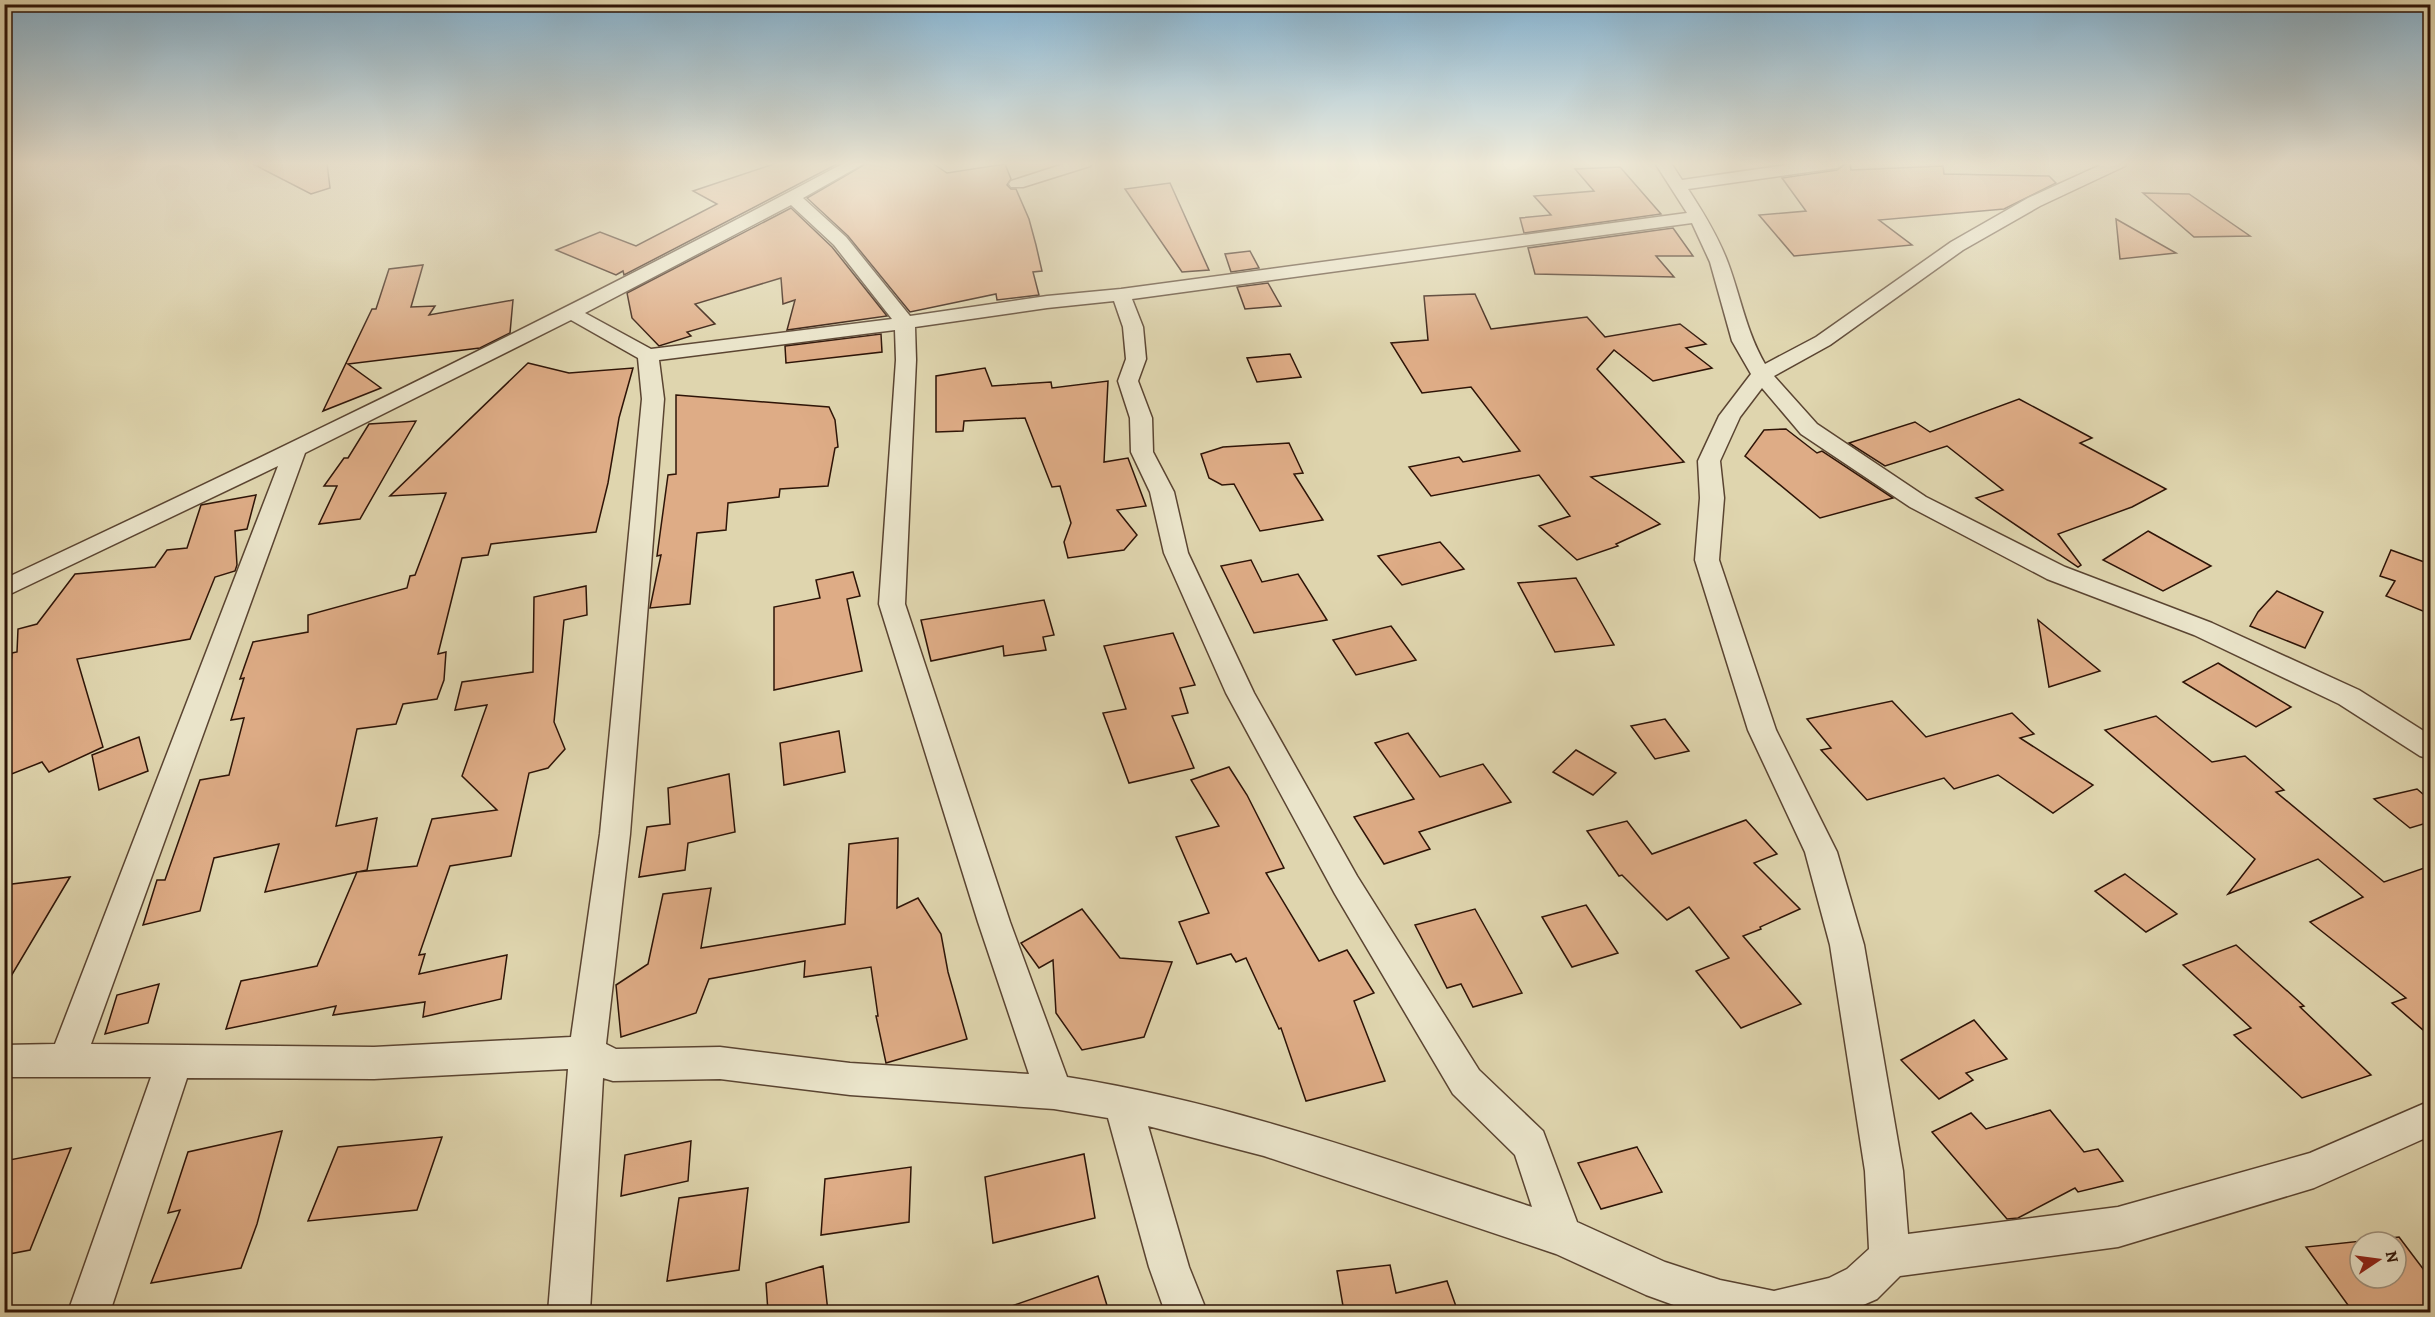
<svg xmlns="http://www.w3.org/2000/svg" width="2435" height="1317" viewBox="0 0 2435 1317" font-family="Alegreya,serif">
<style>
.building{fill:#deac86;stroke:#2e1407;stroke-width:1.5;fill-rule:evenodd}
.lines{fill:none;stroke-linecap:round;stroke-linejoin:round}
.minor-casing{stroke:#5a4431;stroke-width:3}
.minor{fill:#eae4ca;fill-rule:evenodd}
</style>
<rect width="100%" height="100%" fill="#dfd5ae"/>
<filter id="stains"><feTurbulence type="fractalNoise" baseFrequency=".00333" numOctaves="4"/><feColorMatrix values="0 0 0 0 .2 0 0 0 0 .09 0 0 0 0 .02 0 0 0 .5 -.17"/></filter>
<radialGradient id="worn" r=".72"><stop offset=".6" stop-color="#630" stop-opacity="0"/><stop offset="1" stop-color="#630" stop-opacity=".3"/></radialGradient>
<g class="building">
<polygon points="251,163 327,163 330,188 311,194"/>
<polygon points="777,163 839,163 624,275 623,271 616,275 556,250 600,232 636,246 717,204 693,191"/>
<polygon points="867,163 932,163 947,173 1005,164 1011,179 1007,185 1011,189 1016,189 1029,219 1036,245 1042,271 1033,272 1039,295 997,300 996,294 910,312 848,236 807,198"/>
<polygon points="1847,163 1850,163 1851,170 1943,166 1944,174 2049,176 2056,183 2004,209 1879,220 1912,245 1794,256 1759,215 1806,211 1782,178 1837,170"/>
<polygon points="1620,167 1661,214 1524,233 1520,218 1551,215 1534,196 1594,191 1575,169"/>
<polygon points="1170,183 1209,270 1182,272 1125,189"/>
<polygon points="2143,193 2189,194 2250,236 2194,237"/>
<polygon points="791,208 832,247 887,316 787,330 795,300 783,304 781,278 695,304 715,324 687,332 691,336 659,346 632,318 627,293"/>
<polygon points="2116,219 2176,253 2120,259"/>
<polygon points="1673,228 1693,256 1656,256 1674,277 1535,274 1528,248"/>
<polygon points="1250,251 1259,268 1231,272 1225,254"/>
<polygon points="423,265 411,307 435,306 429,315 513,300 510,333 480,348 348,364 381,388 323,411 372,309 376,309 389,269"/>
<polygon points="1268,283 1281,306 1245,309 1237,287"/>
<polygon points="1475,294 1491,329 1587,317 1605,337 1680,324 1706,344 1686,348 1712,368 1653,381 1614,350 1597,369 1684,462 1591,477 1660,524 1616,544 1618,546 1577,560 1539,526 1570,516 1539,475 1431,496 1409,467 1459,457 1463,462 1520,451 1471,387 1422,393 1391,343 1428,340 1424,296"/>
<polygon points="881,334 882,352 786,363 785,346"/>
<polygon points="1290,354 1301,377 1257,382 1247,358"/>
<polygon points="528,363 569,373 633,368 619,418 608,483 596,532 491,544 488,555 462,558 438,654 446,652 444,680 437,699 403,704 396,724 357,729 336,826 377,818 367,870 265,892 279,844 214,858 200,911 143,925 157,880 165,880 200,780 229,775 244,718 231,720 244,678 240,679 253,642 308,632 308,615 407,588 410,576 415,575 446,493 390,496"/>
<polygon points="985,368 992,386 1051,382 1052,388 1108,381 1104,462 1128,458 1146,506 1117,510 1137,535 1124,550 1068,558 1064,542 1071,523 1060,486 1052,487 1025,418 964,421 963,431 936,432 936,376"/>
<polygon points="676,395 829,407 835,420 838,447 835,448 828,486 780,489 779,497 728,503 726,530 697,533 690,604 650,608 661,555 657,556 668,475 676,474"/>
<polygon points="2019,399 2092,438 2080,443 2166,489 2132,507 2058,534 2081,565 2078,567 1976,498 2003,490 1947,446 1885,466 1849,443 1915,422 1930,432"/>
<polygon points="416,421 360,519 319,524 337,486 324,486 344,458 348,458 369,424"/>
<polygon points="1786,429 1817,453 1822,451 1893,498 1820,518 1745,456 1764,430"/>
<polygon points="1289,443 1303,473 1294,474 1323,520 1260,531 1234,484 1222,485 1209,478 1201,454 1223,447"/>
<polygon points="256,495 247,529 235,531 237,565 235,571 215,577 190,639 77,659 103,747 49,772 42,762 4,777 4,735 12,653 17,652 18,629 37,624 75,574 155,567 167,550 187,548 201,505"/>
<polygon points="2148,531 2211,566 2163,591 2103,560"/>
<polygon points="1440,542 1464,569 1402,585 1378,556"/>
<polygon points="2391,550 2430,564 2430,614 2386,596 2395,581 2380,576"/>
<polygon points="1251,560 1262,582 1298,574 1327,620 1254,633 1221,566"/>
<polygon points="853,572 860,596 847,599 862,671 774,690 774,607 820,598 816,580"/>
<polygon points="1576,578 1600,620 1614,645 1555,652 1518,583"/>
<polygon points="586,586 587,615 564,620 554,722 565,749 548,768 529,773 511,856 450,866 419,955 425,954 419,974 507,955 501,999 423,1017 425,1002 333,1015 336,1006 226,1029 241,981 317,966 357,872 417,866 432,819 497,810 462,776 487,705 455,710 462,682 533,672 534,597"/>
<polygon points="2277,591 2323,612 2305,648 2250,626 2258,612"/>
<polygon points="1044,600 1054,635 1043,637 1046,650 1004,656 1003,646 931,661 921,620"/>
<polygon points="2038,620 2100,671 2049,687"/>
<polygon points="1391,626 1416,660 1356,675 1333,640"/>
<polygon points="1173,633 1195,685 1180,688 1188,713 1172,716 1194,768 1129,783 1103,713 1126,709 1104,646"/>
<polygon points="2218,663 2291,707 2256,727 2183,682"/>
<polygon points="1892,701 1926,737 2012,713 2034,734 2020,738 2093,785 2053,813 1998,775 1954,789 1944,778 1867,800 1821,750 1831,748 1807,719"/>
<polygon points="2156,716 2212,762 2245,756 2284,790 2276,792 2384,882 2430,866 2430,1036 2392,1003 2406,998 2310,922 2363,897 2318,859 2228,894 2255,859 2105,730"/>
<polygon points="1665,719 1689,751 1655,759 1631,726"/>
<polygon points="839,731 845,772 784,785 780,743"/>
<polygon points="1408,733 1440,777 1483,764 1511,802 1419,832 1430,849 1384,864 1354,817 1414,799 1375,743"/>
<polygon points="139,737 148,771 99,790 92,755"/>
<polygon points="1576,750 1616,773 1593,795 1553,772"/>
<polygon points="1229,767 1247,795 1284,868 1266,873 1319,961 1347,950 1374,993 1354,1001 1385,1081 1306,1101 1281,1028 1279,1029 1246,958 1236,962 1231,954 1197,964 1179,922 1209,913 1176,837 1219,826 1191,780"/>
<polygon points="729,774 735,832 688,843 685,870 639,877 647,827 670,824 668,788"/>
<polygon points="2417,789 2430,800 2430,822 2410,828 2374,799"/>
<polygon points="1746,820 1777,854 1754,863 1800,909 1760,927 1761,929 1743,936 1801,1004 1741,1028 1696,971 1729,958 1689,907 1667,920 1622,875 1619,876 1587,831 1627,821 1652,854"/>
<polygon points="898,838 897,908 918,898 941,934 948,972 967,1039 886,1063 876,1016 878,1016 871,967 804,977 805,961 709,979 696,1013 621,1037 616,985 648,964 663,894 711,888 701,948 845,924 849,844"/>
<polygon points="2125,874 2177,914 2146,932 2095,891"/>
<polygon points="70,877 4,988 4,885"/>
<polygon points="1586,905 1618,953 1572,967 1542,917"/>
<polygon points="1082,909 1120,958 1172,962 1144,1037 1082,1050 1056,1013 1053,960 1039,968 1021,943"/>
<polygon points="1475,909 1522,993 1473,1007 1461,984 1447,988 1415,925"/>
<polygon points="2236,945 2304,1006 2300,1007 2371,1075 2302,1098 2234,1035 2251,1028 2183,965"/>
<polygon points="159,984 148,1023 105,1034 117,995"/>
<polygon points="1974,1020 2007,1059 1966,1073 1973,1080 1939,1099 1901,1060"/>
<polygon points="2050,1110 2084,1152 2098,1149 2123,1181 2078,1192 2075,1188 2018,1218 2007,1219 1932,1132 1971,1113 1986,1129"/>
<polygon points="282,1131 257,1224 241,1268 151,1283 180,1210 168,1213 188,1152"/>
<polygon points="442,1137 417,1210 308,1221 338,1147"/>
<polygon points="691,1141 688,1181 621,1196 625,1155"/>
<polygon points="1637,1147 1662,1192 1601,1209 1578,1163"/>
<polygon points="71,1148 30,1250 4,1255 4,1161"/>
<polygon points="1084,1154 1095,1218 993,1243 985,1177"/>
<polygon points="911,1167 909,1222 821,1235 825,1179"/>
<polygon points="748,1188 739,1270 667,1281 679,1198"/>
<path d="M 2399,1237 L 2430,1278 L 2430,1312 L 2353,1312 L 2306,1247 ZM 2360,1242 L 2396,1242 L 2396,1278 L 2360,1278 Z"/>
<polygon points="1390,1265 1396,1293 1447,1281 1458,1312 1344,1312 1337,1271"/>
<polygon points="823,1266 828,1312 768,1312 766,1283"/>
<polygon points="1098,1276 1109,1312 1007,1312 1006,1308"/>
</g>
<g class="lines">
<defs>
<g id="minor">
<path d="M 844,163 L 865,163 L 803,198 L 846,237 L 910,316 L 1047,296 L 1121,289 L 1687,213 L 1655,163 L 1671,163 L 1682,180 L 1800,163 L 1845,163 L 1837,168 L 1688,189 C 1703,212 1718,236 1728,263 C 1741,298 1746,331 1765,364 L 1816,337 L 1951,242 L 2028,198 L 2105,163 L 2127,163 L 2125,166 L 2040,206 L 1963,250 L 1830,345 L 1774,376 L 1817,424 L 1926,497 L 2065,567 L 2212,623 L 2359,690 L 2430,735 L 2430,759 L 2420,756 L 2339,704 L 2194,635 L 2047,579 L 1910,507 L 1801,434 L 1762,388 L 1740,417 L 1720,461 L 1724,498 L 1719,560 L 1776,730 L 1837,852 L 1864,945 L 1903,1171 L 1908,1234 L 2118,1207 L 2310,1153 L 2430,1101 L 2430,1136 L 2314,1188 L 2118,1247 L 1900,1276 L 1877,1299 L 1847,1312 L 1693,1312 L 1646,1295 L 1556,1254 L 1264,1156 L 1148,1126 L 1189,1267 L 1207,1312 L 1165,1312 L 1149,1267 L 1108,1118 L 1054,1109 L 850,1095 L 720,1079 L 613,1081 L 603,1078 L 590,1312 L 548,1312 L 568,1069 L 374,1079 L 187,1078 L 110,1312 L 68,1312 L 151,1077 L 4,1077 L 4,1045 L 55,1044 L 278,466 L 4,597 L 4,579 C 288,446 568,310 844,163 ZM 791,205 L 834,245 L 892,319 L 651,349 L 585,313 ZM 1692,223 L 1710,262 L 1732,341 L 1751,374 L 1719,416 L 1698,461 L 1700,498 L 1695,560 L 1748,730 L 1805,852 L 1830,945 L 1865,1171 L 1869,1249 L 1847,1269 L 1829,1278 L 1774,1291 L 1720,1280 L 1665,1262 L 1577,1222 L 1543,1131 L 1479,1070 L 1357,876 L 1254,693 L 1188,553 L 1174,492 L 1153,452 L 1152,418 L 1138,381 L 1146,359 L 1143,327 L 1132,299 ZM 1114,301 L 1123,327 L 1126,359 L 1118,381 L 1130,418 L 1131,452 L 1150,492 L 1164,553 L 1226,693 L 1335,894 L 1453,1094 L 1515,1155 L 1532,1207 C 1379,1157 1227,1102 1067,1077 L 1010,922 L 905,604 L 916,360 L 915,327 L 1047,308 ZM 571,320 L 638,358 L 642,399 L 600,834 L 571,1037 L 374,1047 L 91,1044 L 305,453 ZM 895,330 L 896,360 L 879,604 L 978,922 L 1029,1074 L 850,1063 L 720,1047 L 616,1049 L 606,1044 L 630,834 L 664,399 L 659,360 Z"/>
<polygon points="1067,163 1092,163 1090,166 1023,187 1011,187 1009,184 1011,181"/>
</g>
</defs>
<use href="#minor" class="minor-casing"/>
<use href="#minor" class="minor"/>
</g>
<linearGradient id="sky" x2="0" y2="1"><stop stop-color="#87b5d3"/><stop offset="0.47" stop-color="#f1ecdb"/><stop offset="1" stop-color="#f1ecdb" stop-opacity="0"/></linearGradient>
<rect width="2435" height="348" fill="url(#sky)"/>
<rect width="2435" height="1317" fill="none" stroke="#dfd5ae" stroke-width="24"/>
<rect x="6" y="6" width="2423" height="1305" fill="none" stroke="#2e1407" stroke-width="3"/>
<rect x="12" y="12" width="2411" height="1293" fill="none" stroke="#2e1407" stroke-width="1.5"/>
<g transform="translate(2378 1260) rotate(77)"><circle r="28" fill="#eae4ca" stroke="#9f917c" stroke-width="1.5"/>
<path d="M0-4.5L10 22L0 15L-10 22Z" fill="#8f2418"/>
<text y="-9" font-size="16" font-weight="bold" text-anchor="middle" fill="#2e1407">N</text>
</g>
<rect width="100%" height="100%" filter="url(#stains)"/>
<rect width="100%" height="100%" fill="url(#worn)"/>
</svg>
